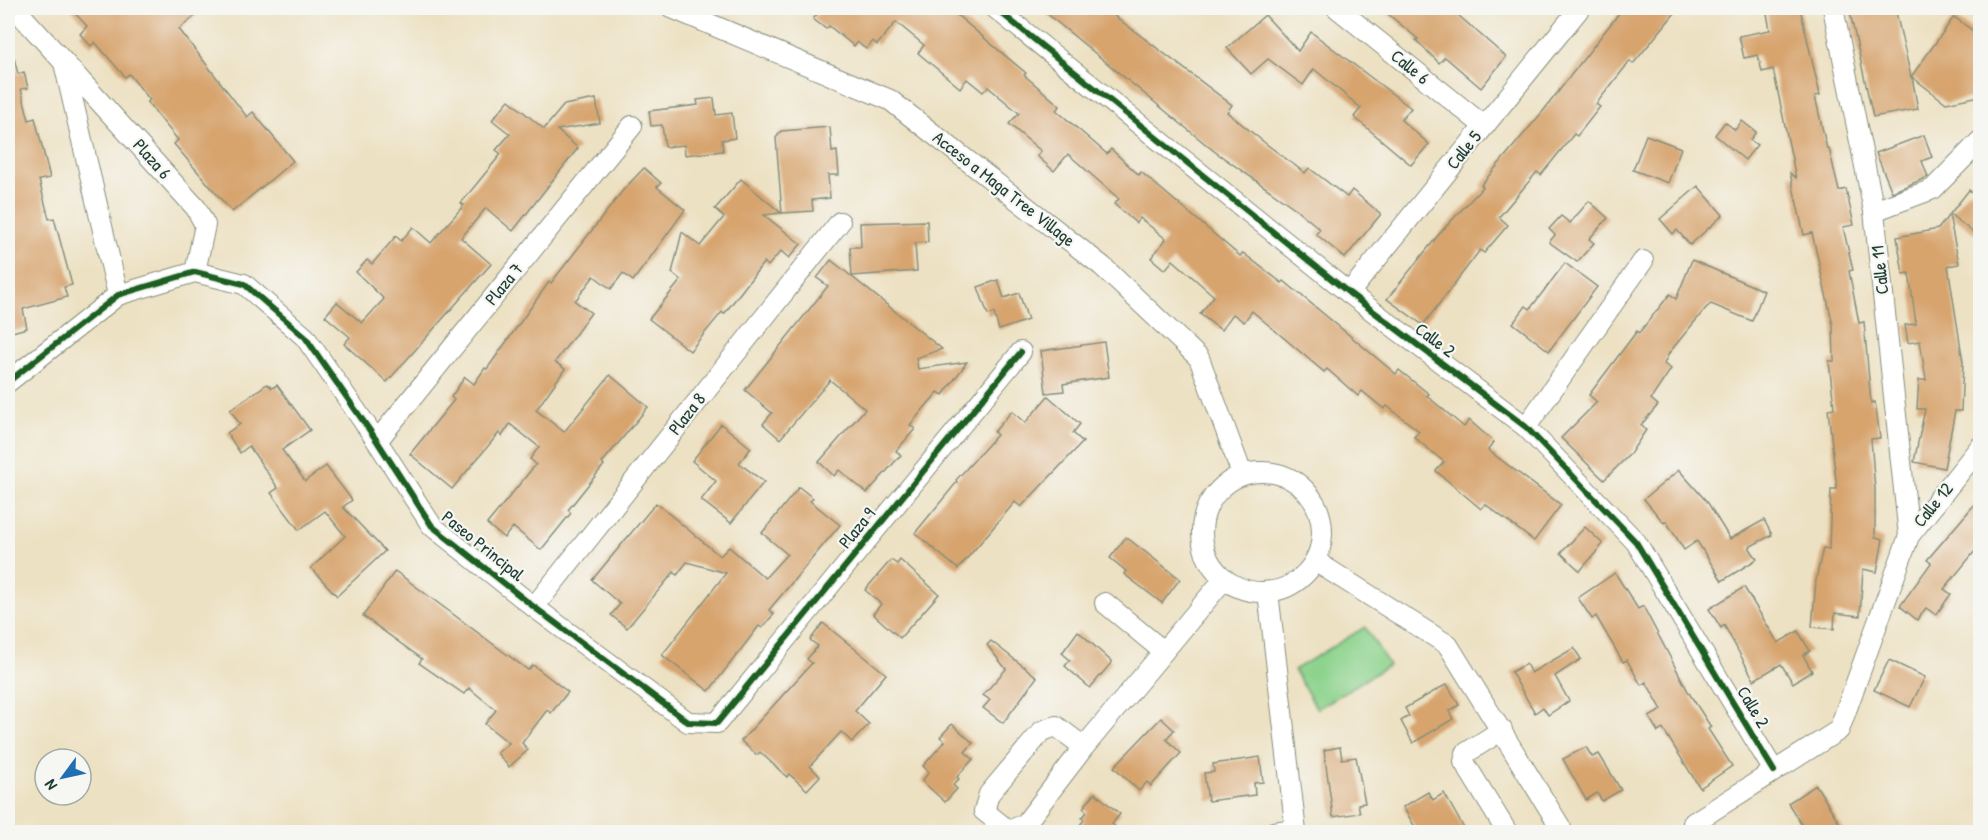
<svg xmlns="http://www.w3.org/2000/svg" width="1988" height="840" viewBox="0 0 1988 840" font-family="'Patrick Hand',sans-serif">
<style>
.garden{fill:#8dd38d;stroke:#568860;stroke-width:1.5}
.building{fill:#d7a46e}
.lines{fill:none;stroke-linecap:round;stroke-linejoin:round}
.minor-casing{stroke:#868f7c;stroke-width:22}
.minor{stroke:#fff;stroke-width:20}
.cycleway-casing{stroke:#f6f6f2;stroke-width:10}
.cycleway{stroke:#1b5e20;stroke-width:6}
.labels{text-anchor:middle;stroke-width:4.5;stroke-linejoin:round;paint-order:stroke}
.street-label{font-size:18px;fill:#1f3d34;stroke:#f6f6f2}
</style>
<rect width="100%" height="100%" fill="#f6f6f2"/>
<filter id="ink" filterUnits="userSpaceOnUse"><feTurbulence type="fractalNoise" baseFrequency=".0167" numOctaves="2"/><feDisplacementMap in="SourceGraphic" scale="12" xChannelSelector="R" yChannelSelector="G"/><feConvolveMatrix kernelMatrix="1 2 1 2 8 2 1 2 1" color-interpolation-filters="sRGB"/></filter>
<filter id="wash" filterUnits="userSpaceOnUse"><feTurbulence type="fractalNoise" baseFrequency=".008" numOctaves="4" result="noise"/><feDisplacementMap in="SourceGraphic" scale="24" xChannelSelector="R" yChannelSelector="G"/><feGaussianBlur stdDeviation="1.35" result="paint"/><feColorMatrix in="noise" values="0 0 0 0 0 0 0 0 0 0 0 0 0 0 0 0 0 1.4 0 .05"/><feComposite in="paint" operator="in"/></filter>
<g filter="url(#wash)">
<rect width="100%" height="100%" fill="#ede1c3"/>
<polygon class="garden" points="1365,627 1389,665 1317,709 1294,670"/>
<g id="blocks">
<g class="building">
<polygon points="70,8 205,8 179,29 247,117 253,112 293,161 232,212 174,144 178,140 147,102 150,100 129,74 125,77 95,42 91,46 80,34 87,26"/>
<polygon points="823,8 962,8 957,15 1026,73 1024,75 1060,106 1056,110 1107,154 1111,149 1139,175 1141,172 1240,256 1243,253 1282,283 1284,281 1396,374 1399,370 1429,394 1427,396 1464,427 1469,420 1494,442 1488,450 1561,505 1534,541 1485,504 1481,509 1436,471 1444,462 1414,437 1419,431 1387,406 1384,409 1362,391 1358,396 1327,369 1324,372 1252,311 1244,322 1233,314 1221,330 1200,314 1214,296 1173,260 1165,270 1151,258 1166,239 1140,218 1136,223 1114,204 1119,199 1068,154 1054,171 1037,156 1041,151 1009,124 1019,113 988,87 983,92 967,79 960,88 918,53 924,45 896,22 877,45 873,41 866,49 857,42 854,46 829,26 826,29 813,19"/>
<polygon points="1040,8 1104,8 1232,105 1227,112 1265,143 1305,173 1309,168 1347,197 1352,190 1381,214 1345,258 1316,234 1320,229 1296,209 1214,151"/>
<polygon points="1381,8 1450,8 1506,57 1481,88 1445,57 1439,63 1416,40 1418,39"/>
<polygon points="1623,8 1679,8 1633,64 1630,61 1596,104 1600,107 1577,136 1574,134 1541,175 1537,172 1499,217 1508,225 1484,253 1480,250 1423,325 1387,299 1440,233 1483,187 1481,185 1544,110"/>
<polygon points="1766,8 1800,8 1820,95 1815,96 1827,149 1829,148 1839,191 1846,189 1854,225 1843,227 1853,270 1849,271 1859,323 1864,322 1871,403 1875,402 1880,438 1871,439 1875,489 1875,537 1883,539 1877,572 1863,569 1860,616 1835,613 1834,629 1812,627 1816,580 1823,548 1829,549 1831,489 1837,489 1828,409 1834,408 1829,361 1834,361 1833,325 1812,233 1804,235 1790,173 1796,178 1773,69 1762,72 1758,55 1744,58 1739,36 1770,30"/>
<polygon points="1849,8 1895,8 1911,77 1954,17 1980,36 1980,96 1946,103 1912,77 1918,109 1873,117"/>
<polygon points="1265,15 1298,51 1311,32 1411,108 1401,120 1429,144 1411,165 1354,117 1361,108 1314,69 1303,85 1268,59 1251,74 1227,48"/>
<polygon points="14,58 18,74 24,72 28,88 21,89 29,120 35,118 50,178 39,180 49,219 54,218 72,285 64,287 67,297 23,309 27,328 12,332 8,313 8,59"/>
<polygon points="714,98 716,115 732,113 735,138 722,140 723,151 685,155 684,145 665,147 662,125 651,126 649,111 698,105 697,100"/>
<polygon points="596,99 600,123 557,130 578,148 513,231 486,208 461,238 491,264 387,382 344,344 350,337 325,316 337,302 362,323 384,299 356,272 367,260 372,264 396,236 401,241 413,227 431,243 464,205 461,203 501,154 496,150 510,134 492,120 509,100 544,129 564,105"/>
<polygon points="1742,121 1756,132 1750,140 1757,145 1745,160 1715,135 1725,122 1735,130"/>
<polygon points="830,127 832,152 837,151 839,175 828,175 830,198 812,200 813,211 782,213 776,138 781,131"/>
<polygon points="1646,135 1681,148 1668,183 1633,170"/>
<polygon points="1924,135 1932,157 1922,161 1928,177 1892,192 1876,153"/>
<polygon points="644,168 661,183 657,187 685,210 633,281 623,273 611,289 594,276 575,301 591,313 555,362 565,369 536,410 564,432 610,375 648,407 602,463 604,465 568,510 571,513 541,550 513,527 504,538 487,524 536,464 530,459 539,447 510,424 502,436 499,433 452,489 410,454 454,400 451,397 465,377 474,384 485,368 487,369 549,282 551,283 624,189"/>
<polygon points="741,179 781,213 764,215 801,244 789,258 781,251 768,266 764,262 724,314 722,312 690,351 649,319 681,280 672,273 682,232 700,246 724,217 715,209"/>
<polygon points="1698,186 1723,215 1690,245 1677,230 1673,234 1660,219"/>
<polygon points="1969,190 1980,199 1980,238 1950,214"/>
<polygon points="1589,201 1608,218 1589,239 1594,243 1577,262 1549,242 1555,235 1549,229 1561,216 1570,223"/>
<polygon points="1949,215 1959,264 1948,266 1963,362 1961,411 1955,411 1944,468 1914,462 1925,409 1917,409 1919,380 1926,380 1920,341 1908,343 1905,325 1916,324 1909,273 1903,274 1897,237 1938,229"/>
<polygon points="927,221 928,242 915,243 917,271 852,276 850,247 861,247 860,223"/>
<polygon points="831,260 942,349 916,358 918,369 967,362 943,395 938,392 910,425 915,429 896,451 901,455 867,493 839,470 834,476 819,462 865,409 830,380 780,439 763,424 772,413 745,390 828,286 817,278"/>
<polygon points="1692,260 1764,291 1752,321 1711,304 1706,308 1669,353 1664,364 1671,369 1651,399 1658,405 1641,425 1646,430 1630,454 1604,480 1561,438 1597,402 1589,395 1637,331 1639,333 1670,294 1676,299"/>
<polygon points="1565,263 1597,287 1549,351 1513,323 1526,306 1530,309"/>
<polygon points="998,280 1004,298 1019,293 1028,320 999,330 994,313 988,315 978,287"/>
<polygon points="1104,342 1109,377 1063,384 1064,391 1046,393 1041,351"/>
<polygon points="267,384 272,388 277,385 310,430 282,450 305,481 326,466 352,500 343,507 385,551 337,596 311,568 345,536 325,511 299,530 271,493 278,488 249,446 240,453 227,433 240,424 230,410"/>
<polygon points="1048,396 1080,424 1073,433 1083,442 1021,507 1015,502 958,569 915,533 957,482 956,480 997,435 994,432 1012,411 1025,423"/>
<polygon points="721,424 751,448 739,463 764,482 731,523 701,500 716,481 692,461"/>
<polygon points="1679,470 1708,503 1730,539 1764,520 1772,535 1749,547 1757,559 1722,581 1697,541 1684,550 1666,521 1664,523 1644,499"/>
<polygon points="799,487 813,498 810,501 840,525 769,610 774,614 762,628 759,626 709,691 662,655 726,573 687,562 677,575 674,572 627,628 611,615 620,604 592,580 656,503 720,556 729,547 765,578 787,554 762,533"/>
<polygon points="1980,498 1980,545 1944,589 1951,594 1936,615 1926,608 1917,620 1900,606 1931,563 1927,560"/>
<polygon points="1585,527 1603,544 1580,571 1561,553"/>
<polygon points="1126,537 1180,579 1162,603 1124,574 1126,571 1110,558"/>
<polygon points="891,560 897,564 900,560 939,594 900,638 873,614 881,604 865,590"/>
<polygon points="395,571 528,670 533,665 568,692 551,713 547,710 522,743 528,750 509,767 497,753 509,743 485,724 496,710 469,688 464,694 419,663 422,659 363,616"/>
<polygon points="1615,573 1638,609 1643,606 1689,693 1711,727 1708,729 1732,766 1700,788 1663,729 1658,732 1649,717 1662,710 1646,682 1641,685 1627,660 1623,662 1596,616 1592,619 1578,598"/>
<polygon points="1744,587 1778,643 1798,631 1810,651 1803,655 1812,671 1793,683 1781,664 1754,680 1724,625 1721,628 1709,609"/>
<polygon points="823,623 886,674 855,711 869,724 852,742 841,732 810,766 820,776 807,790 789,774 787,777 760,752 757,755 741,741 812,663 807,659 818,646 810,640"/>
<polygon points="1078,631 1112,662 1090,688 1065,666 1070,660 1062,653"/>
<polygon points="991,641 1037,677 1003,723 983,708 990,700 983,695 1006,669 987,645"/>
<polygon points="1574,648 1581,659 1555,676 1569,701 1548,715 1543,707 1535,713 1511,672 1526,664 1531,673"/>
<polygon points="1889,660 1925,677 1910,707 1874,690"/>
<polygon points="1447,684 1459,705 1449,711 1453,719 1413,743 1401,721 1409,716 1405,708"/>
<polygon points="1161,718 1174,730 1166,739 1181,753 1151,786 1147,782 1139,791 1114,767"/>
<polygon points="952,724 973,743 965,752 973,759 957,777 959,779 953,785 957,789 945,802 922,781 929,772 923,766 945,741 940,737"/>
<polygon points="1340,747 1342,759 1356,757 1365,803 1358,804 1360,813 1333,817 1324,750"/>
<polygon points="1586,747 1592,757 1599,754 1621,790 1602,801 1597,793 1586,800 1563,759"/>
<polygon points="1260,757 1263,782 1254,783 1255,795 1208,801 1204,773 1214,772 1213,764"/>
<polygon points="1816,785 1845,832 1806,832 1788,803"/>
<polygon points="1428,792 1433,800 1444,793 1466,832 1418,832 1403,807"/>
<polygon points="1095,793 1120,814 1112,824 1122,832 1074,832 1084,820 1082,818 1087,812 1083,808"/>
</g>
</g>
</g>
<g filter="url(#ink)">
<use href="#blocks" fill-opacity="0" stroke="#868f7c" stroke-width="1.5"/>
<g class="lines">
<defs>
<g id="minor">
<polyline points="672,8 890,100 1102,266 1199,358 1242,474"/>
<polyline points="995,8 1349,293 1526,427 1636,542 1774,771"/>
<polyline points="1337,8 1484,126"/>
<polyline points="1833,8 1874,211 1909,536"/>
<polyline points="22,16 196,208 205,225 195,272"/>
<polyline points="64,63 118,295"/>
<polyline points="1874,211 1933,189 1980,141"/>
<polyline points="1349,293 1580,8"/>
<polyline points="8,382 118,295 195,272 244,284 305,337 377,441 432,526 534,607 688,722 717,723 1021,352"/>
<polyline points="1526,427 1643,261"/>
<polyline points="377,441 632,126"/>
<circle cx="1262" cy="532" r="60"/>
<polyline points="1315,561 1448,645 1561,828 1554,832"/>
<polyline points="1268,592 1296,832"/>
<polyline points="1105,603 1163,651"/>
<polyline points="534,607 840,222"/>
<polyline points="1502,730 1466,753 1464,762 1507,832"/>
<polyline points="1084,747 1056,726 1042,731 989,794 984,811 1009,831 1025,824 1084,747 1224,579"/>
<polyline points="1693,823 1839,730 1909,536 1980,447"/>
<polyline points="1274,832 1295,829"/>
</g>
</defs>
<use href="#minor" class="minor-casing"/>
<use href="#minor" class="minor"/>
<defs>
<g id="cycleway">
<polyline points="995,8 1349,293 1526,427 1636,542 1774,771"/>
<polyline points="8,382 118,295 195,272 244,284 305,337 377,441 432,526 534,607 688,722 717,723 1021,352"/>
</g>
</defs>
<use href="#cycleway" class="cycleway-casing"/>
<use href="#cycleway" class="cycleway"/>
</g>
</g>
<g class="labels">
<g class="street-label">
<text transform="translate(1410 67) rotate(39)" y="6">Calle 6</text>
<text transform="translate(1464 150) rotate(-51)" y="6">Calle 5</text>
<text transform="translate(152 159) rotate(48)" y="6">Plaza 6</text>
<text transform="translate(1004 189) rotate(38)" y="6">Acceso a Maga Tree Village</text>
<text transform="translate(1880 270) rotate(-96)" y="6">Calle 11</text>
<text transform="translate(504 284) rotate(-51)" y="6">Plaza 7</text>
<text transform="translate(1435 340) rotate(37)" y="6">Calle 2</text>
<text transform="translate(687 414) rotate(-52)" y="6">Plaza 8</text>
<text transform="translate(1933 505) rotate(-51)" y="6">Calle 12</text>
<text transform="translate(857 528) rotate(-51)" y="6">Plaza 9</text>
<text transform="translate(483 546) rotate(39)" y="6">Paseo Principal</text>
<text transform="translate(1753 707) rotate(59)" y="6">Calle 2</text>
</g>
</g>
<rect width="1988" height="840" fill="none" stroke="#f6f6f2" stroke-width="30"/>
<g transform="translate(63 777) rotate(237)"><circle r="28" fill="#f6f6f2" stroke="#a0aca6" stroke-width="1.5"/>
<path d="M0-4.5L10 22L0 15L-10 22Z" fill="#1f6fb2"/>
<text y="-9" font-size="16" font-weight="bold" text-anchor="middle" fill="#1f3d34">N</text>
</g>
</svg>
